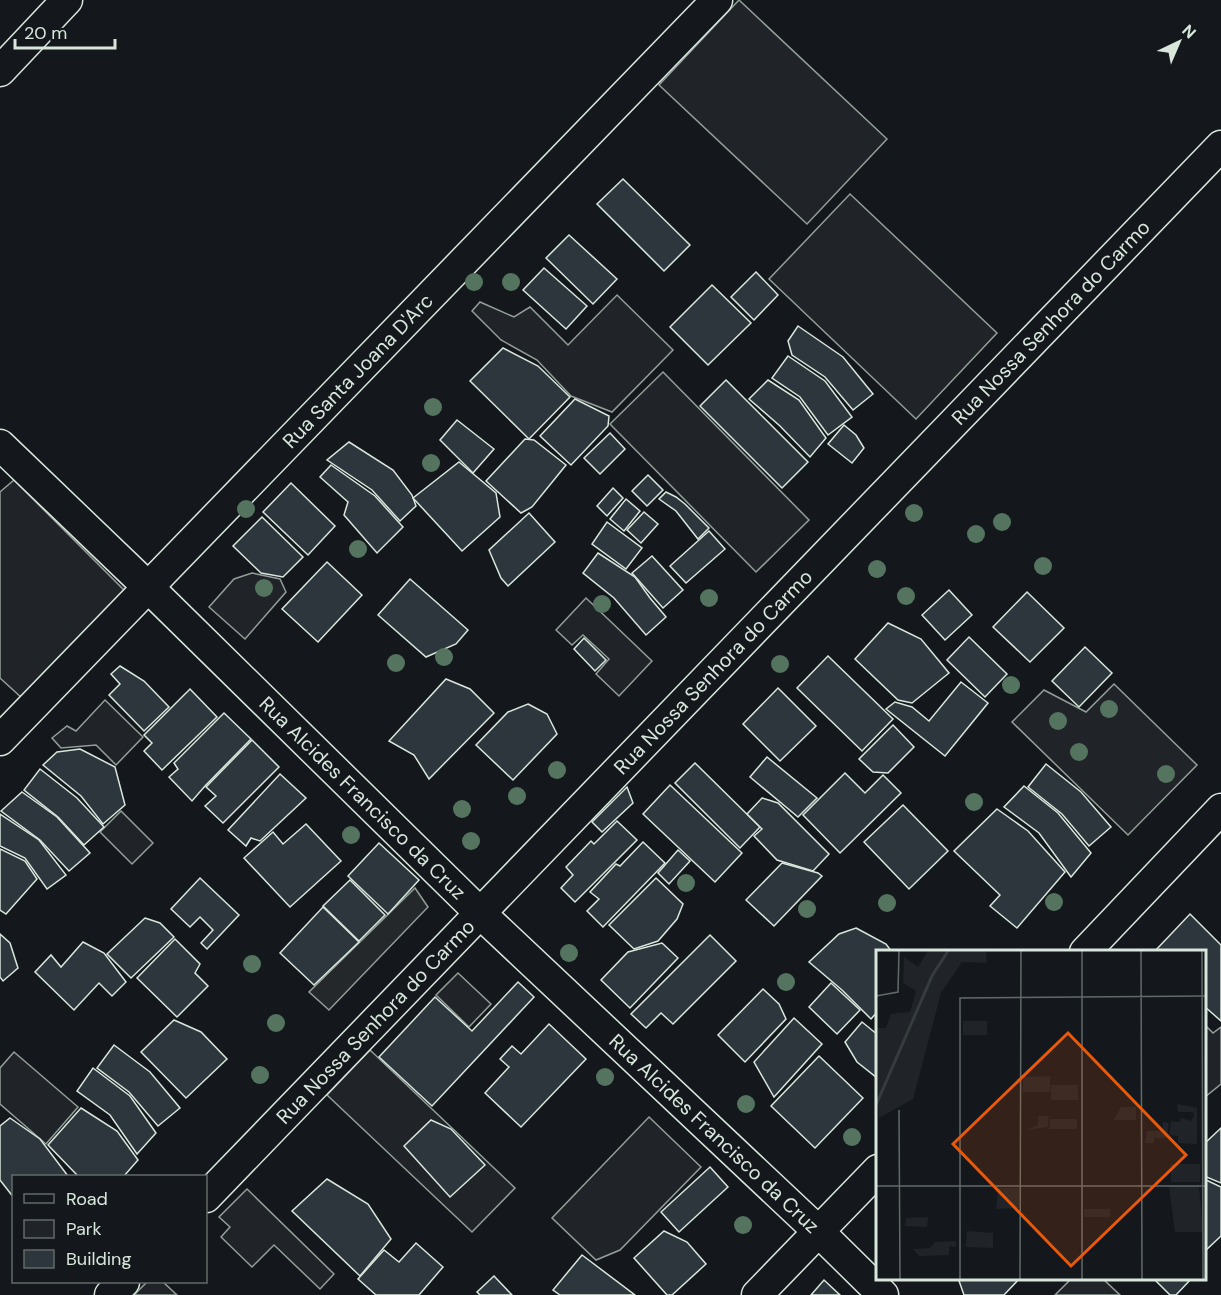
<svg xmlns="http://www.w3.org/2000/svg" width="1221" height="1295" viewBox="0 0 1221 1295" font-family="'DM Sans',sans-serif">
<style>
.green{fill:#202428;stroke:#939e99;stroke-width:1.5}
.parking{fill:#24282b;stroke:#939e99;stroke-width:1.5}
.building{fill:#2c363c;stroke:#d8e6dc;stroke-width:1.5}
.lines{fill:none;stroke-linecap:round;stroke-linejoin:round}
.street-casing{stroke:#d8e6dc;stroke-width:33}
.street{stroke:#14181c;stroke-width:30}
.tree{fill:#55745f}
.labels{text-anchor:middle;stroke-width:4.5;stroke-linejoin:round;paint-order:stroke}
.street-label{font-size:20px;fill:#d8e6dc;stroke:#14181c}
.inset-river{fill:none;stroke:#363b3e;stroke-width:3}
.inset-road{fill:none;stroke:#626a69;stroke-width:1.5}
.view{fill:#e8590c;fill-opacity:0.15;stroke:#e8590c;stroke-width:3}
.inset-edge{fill:none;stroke:#d8e6dc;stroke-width:3}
</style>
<rect width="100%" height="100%" fill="#14181c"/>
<g class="green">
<polygon points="739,0 887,139 807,224 659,85"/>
<polygon points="850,194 997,333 916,419 769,279"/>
<polygon points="617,295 673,350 612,412 571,396 537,360 501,340 472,311 480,302 514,317 530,307 568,345"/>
<polygon points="663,372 809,520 756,572 610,424"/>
<polygon points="14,480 125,591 23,699 0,678 0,492"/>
<polygon points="252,573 280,579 286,592 245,639 209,607 234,579"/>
<polygon points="586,598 652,661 619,696 596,674 609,659 583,635 572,645 556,630"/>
<polygon points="1114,684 1197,765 1128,835 1012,722 1044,690 1086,712"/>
<polygon points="105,700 143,737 116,765 96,745 61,748 52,738 67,726 76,731"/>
<polygon points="121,811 153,843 132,864 100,832"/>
<polygon points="458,973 491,1004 469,1027 436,995"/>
<polygon points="1205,1025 1213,1033 1221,1027 1221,1084 1205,1097"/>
<polygon points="370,1050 515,1188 472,1232 327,1095"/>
<polygon points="14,1052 78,1107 46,1144 0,1104 0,1068"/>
<polygon points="649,1117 701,1167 620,1250 596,1260 552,1218"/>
<polygon points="247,1189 334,1274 320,1289 274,1245 252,1267 221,1237 230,1227 219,1217"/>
<polygon points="1071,1279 1103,1279 1120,1295 1055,1295"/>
<polygon points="147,1282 163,1282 177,1295 134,1295"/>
</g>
<polygon class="parking" points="415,888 428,907 329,1010 309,992"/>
<g class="building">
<polygon points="623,179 690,245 664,271 597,204"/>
<polygon points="569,235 617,279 593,304 546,258"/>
<polygon points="544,268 587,306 566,329 523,290"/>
<polygon points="756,272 778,295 754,320 731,297"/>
<polygon points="712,285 751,323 708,365 670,327"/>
<polygon points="798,326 843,357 873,394 853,410 825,377 792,355 788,341"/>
<polygon points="503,348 538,366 570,397 529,439 470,381"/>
<polygon points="788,356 825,381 852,417 828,435 800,397 772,378"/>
<polygon points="726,380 808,462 782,488 700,406"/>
<polygon points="768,380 799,400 826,438 810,457 780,426 749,399"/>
<polygon points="575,399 609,416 608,426 571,465 540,436"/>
<polygon points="457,420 494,449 473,473 440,440"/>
<polygon points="844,425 856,435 864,448 852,463 828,444"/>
<polygon points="610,433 625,449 600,474 584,458"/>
<polygon points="525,439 534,440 566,465 532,507 521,513 486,481"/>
<polygon points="349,442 393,470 412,495 416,506 400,521 372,490 327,460"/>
<polygon points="459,462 496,493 500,517 462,551 413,498"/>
<polygon points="331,465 375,496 403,527 377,553 344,515 348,502 320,477"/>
<polygon points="648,475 663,490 647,506 632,491"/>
<polygon points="291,483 335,526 308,555 263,512"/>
<polygon points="613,488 623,498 607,516 597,506"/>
<polygon points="666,492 676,497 685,504 709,528 698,539 676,511 659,499"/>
<polygon points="626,499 640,511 624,531 610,519"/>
<polygon points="644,512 658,524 641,543 627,530"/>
<polygon points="529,513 555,542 508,586 501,578 489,550"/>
<polygon points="262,517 303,557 283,577 261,573 233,546"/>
<polygon points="607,522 642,548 626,569 592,544"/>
<polygon points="709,531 725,549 686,583 670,566"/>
<polygon points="598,553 635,577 650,598 666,617 646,635 614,598 583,573"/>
<polygon points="652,556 683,590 663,608 632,573"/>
<polygon points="327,562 362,595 318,642 282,609"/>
<polygon points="410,579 468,630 456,644 426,657 378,615"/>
<polygon points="949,590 972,615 945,640 922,615"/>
<polygon points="1027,592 1064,628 1030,662 993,627"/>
<polygon points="888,623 921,639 949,673 912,703 898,700 855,659"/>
<polygon points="969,637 1007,674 985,697 947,660"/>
<polygon points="584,638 606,660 595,671 574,649"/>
<polygon points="1085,647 1112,673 1079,707 1052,681"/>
<polygon points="828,656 893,719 862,751 797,688"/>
<polygon points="120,666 144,681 169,707 144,731 109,695 120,684 111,674"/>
<polygon points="446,679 470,689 494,713 429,779 414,755 389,741"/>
<polygon points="961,682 988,703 945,756 886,709 895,702 912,707 929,721"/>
<polygon points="778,688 816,726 780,761 743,724"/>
<polygon points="190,689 217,717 162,770 144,751 152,743 144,735"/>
<polygon points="528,704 547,714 557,734 513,780 476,745 508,712"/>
<polygon points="224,713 251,739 205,786 192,801 169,777 178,769 174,763"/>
<polygon points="893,725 914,747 888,773 873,772 859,759"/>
<polygon points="252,740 279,767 223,823 205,806 216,796 206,787"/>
<polygon points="80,749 115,767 125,805 103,824 81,796 43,765 57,752"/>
<polygon points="767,757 817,798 798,817 750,777"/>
<polygon points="695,763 760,827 740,848 675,783"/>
<polygon points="1046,764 1081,792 1111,827 1089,846 1062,814 1028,787"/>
<polygon points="40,769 77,798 104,827 84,845 58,817 24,790"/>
<polygon points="845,773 865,793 883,775 901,793 840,853 803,815"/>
<polygon points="280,774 306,798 260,841 251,838 246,846 228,830"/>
<polygon points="670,785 742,853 715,882 643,814"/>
<polygon points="1024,786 1058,813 1091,853 1071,877 1039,833 1004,807"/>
<polygon points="627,787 633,803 602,832 592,822"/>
<polygon points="22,792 57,817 90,853 69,871 40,840 1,811"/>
<polygon points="762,798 778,803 829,854 813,871 777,860 754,836 762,829 747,814"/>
<polygon points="903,805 948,851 909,889 864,842"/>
<polygon points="997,809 1028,831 1065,872 1017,928 990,906 1000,895 954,851"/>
<polygon points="0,814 39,840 66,875 47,889 25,858 0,846"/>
<polygon points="617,821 637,840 575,902 561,888 573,875 566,867 591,841 594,844"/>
<polygon points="306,824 341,861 290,907 244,858 273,832 283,844"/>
<polygon points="643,842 665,863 603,927 587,911 599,899 590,892 616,864 620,866"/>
<polygon points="379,843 419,880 388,914 348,876"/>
<polygon points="0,849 25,861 37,879 6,914 0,910"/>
<polygon points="678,850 690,861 669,884 658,873"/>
<polygon points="782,863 818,873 822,876 774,926 746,900"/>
<polygon points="200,878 239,915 207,949 201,943 213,930 200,917 190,927 171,909"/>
<polygon points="656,878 683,904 677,919 658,941 634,949 609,925"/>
<polygon points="350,880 385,915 359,941 323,906"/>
<polygon points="323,907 359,942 314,985 280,953"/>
<polygon points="1190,914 1221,945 1221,1021 1204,1006 1204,952 1154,952"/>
<polygon points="145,918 160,923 174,937 131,978 107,954"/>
<polygon points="856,928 886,944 892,952 878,952 878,1011 871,1019 842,990 809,962 839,934"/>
<polygon points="0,934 10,943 18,968 3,981 0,977"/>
<polygon points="710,935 736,961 673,1024 661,1013 646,1028 631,1014"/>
<polygon points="175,939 200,964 195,973 208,986 177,1017 137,978"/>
<polygon points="83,942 104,953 126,982 112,996 99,983 74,1010 35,972 51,955 61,967"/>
<polygon points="662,943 678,958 630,1008 601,980 628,952"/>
<polygon points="518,982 534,997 432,1106 379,1057 435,997 472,1031"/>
<polygon points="831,983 860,1010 837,1034 809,1007"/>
<polygon points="763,989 779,1004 786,1019 745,1062 718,1035"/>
<polygon points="794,1018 822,1044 774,1097 754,1062"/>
<polygon points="174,1020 201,1032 227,1059 186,1098 141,1052"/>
<polygon points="862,1022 878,1035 878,1076 876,1077 857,1062 845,1042"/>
<polygon points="549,1024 586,1059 521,1127 485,1093 509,1067 500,1059 512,1046 521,1054"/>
<polygon points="114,1045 150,1072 180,1108 158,1126 129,1092 97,1068"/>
<polygon points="819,1056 863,1098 815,1148 771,1106"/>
<polygon points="93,1068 130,1096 156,1133 137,1154 110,1115 77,1091"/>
<polygon points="81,1108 117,1131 138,1160 124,1176 78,1176 48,1145"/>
<polygon points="10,1118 40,1139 68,1176 14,1176 14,1198 0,1180 0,1126"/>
<polygon points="431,1120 451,1129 485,1165 450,1197 404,1146"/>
<polygon points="1221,1128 1221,1183 1204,1176 1204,1144"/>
<polygon points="710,1167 728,1187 679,1232 661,1212"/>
<polygon points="327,1179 368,1204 391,1239 360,1276 292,1211"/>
<polygon points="1204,1179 1221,1187 1221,1236 1206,1250 1204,1249"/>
<polygon points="664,1231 687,1242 706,1264 672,1295 667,1295 634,1258"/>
<polygon points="416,1243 443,1267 419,1295 376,1295 358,1279 384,1250 399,1262"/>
<polygon points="582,1255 635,1295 560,1295 553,1290"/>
<polygon points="494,1276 512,1295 480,1295 477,1292"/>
<polygon points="958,1278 1020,1278 1004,1295 964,1295"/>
<polygon points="1153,1278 1192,1278 1176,1295 1170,1295"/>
<polygon points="824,1280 840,1295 811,1295"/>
</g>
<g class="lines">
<defs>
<g id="street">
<polyline points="0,71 67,0"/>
<path id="s1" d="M 0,445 L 149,588 L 480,913 L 819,1232 L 883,1295"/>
<path id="s2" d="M 0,740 L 717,0"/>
<polyline points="1085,952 1221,809"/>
<path id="s3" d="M 206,1197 L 1221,146"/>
<polyline points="110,1295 124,1282"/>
<polyline points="757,1295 878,1170"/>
</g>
</defs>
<use href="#street" class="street-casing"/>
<use href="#street" class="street"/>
</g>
<g class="tree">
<circle cx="474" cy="282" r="9"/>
<circle cx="511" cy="282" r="9"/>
<circle cx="433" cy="407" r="9"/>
<circle cx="431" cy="463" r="9"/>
<circle cx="246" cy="509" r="9"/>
<circle cx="914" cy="513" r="9"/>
<circle cx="1002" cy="522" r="9"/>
<circle cx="976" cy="534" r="9"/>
<circle cx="358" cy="549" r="9"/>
<circle cx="1043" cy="566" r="9"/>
<circle cx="877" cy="569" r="9"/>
<circle cx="264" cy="588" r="9"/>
<circle cx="906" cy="596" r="9"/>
<circle cx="709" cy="598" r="9"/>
<circle cx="602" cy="604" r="9"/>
<circle cx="444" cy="657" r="9"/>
<circle cx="396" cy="663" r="9"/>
<circle cx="780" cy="664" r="9"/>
<circle cx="1011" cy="685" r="9"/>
<circle cx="1109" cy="709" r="9"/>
<circle cx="1058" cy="721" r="9"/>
<circle cx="1079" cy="752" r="9"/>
<circle cx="557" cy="770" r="9"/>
<circle cx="1166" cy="774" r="9"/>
<circle cx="517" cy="796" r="9"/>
<circle cx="974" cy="802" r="9"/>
<circle cx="462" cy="809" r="9"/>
<circle cx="351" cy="835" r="9"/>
<circle cx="471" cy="841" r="9"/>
<circle cx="686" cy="883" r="9"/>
<circle cx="1054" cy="902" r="9"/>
<circle cx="887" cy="903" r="9"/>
<circle cx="807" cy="909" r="9"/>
<circle cx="569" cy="953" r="9"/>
<circle cx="252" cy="964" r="9"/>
<circle cx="786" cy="982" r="9"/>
<circle cx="276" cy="1023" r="9"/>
<circle cx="260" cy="1075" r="9"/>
<circle cx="605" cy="1077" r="9"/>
<circle cx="746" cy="1104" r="9"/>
<circle cx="852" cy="1137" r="9"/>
<circle cx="743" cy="1225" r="9"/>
</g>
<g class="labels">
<g class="street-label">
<text dy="7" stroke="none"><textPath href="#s3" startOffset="1216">Rua Nossa Senhora do Carmo</textPath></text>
<text dy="7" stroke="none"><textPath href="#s2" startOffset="514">Rua Santa Joana D'Arc</textPath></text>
<text dy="7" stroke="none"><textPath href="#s3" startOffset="730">Rua Nossa Senhora do Carmo</textPath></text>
<text dy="7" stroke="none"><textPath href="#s1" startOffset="506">Rua Alcides Francisco da Cruz</textPath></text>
<text dy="7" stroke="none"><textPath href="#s3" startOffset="244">Rua Nossa Senhora do Carmo</textPath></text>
<text dy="7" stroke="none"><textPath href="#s1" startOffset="992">Rua Alcides Francisco da Cruz</textPath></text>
</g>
</g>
<g transform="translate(876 950)">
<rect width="330" height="330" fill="#14181c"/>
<path d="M 52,1 L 110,1 L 111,13 L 86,12 L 65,43 L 37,149 L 3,168 L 0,78 L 10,78 L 15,64 L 34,62 L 40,41 L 27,33 L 28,7 L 42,17 ZM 87,71 L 111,71 L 111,85 L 87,85 ZM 174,126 L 174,142 L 147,142 L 147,127 ZM 175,135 L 202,135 L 202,150 L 175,150 ZM 301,154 L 321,158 L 321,194 L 302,193 L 302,186 L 293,185 L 295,171 L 304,172 L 305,168 L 315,171 L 318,166 L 317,162 L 302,162 ZM 245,157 L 260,157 L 260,170 L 238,170 ZM 162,166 L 173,166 L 172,177 L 150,180 L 162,175 ZM 174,169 L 201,169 L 201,179 L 173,179 ZM 287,172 L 293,173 L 291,188 L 278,188 L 278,193 L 269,193 L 271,181 L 286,181 ZM 295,214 L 324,214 L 324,232 L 295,232 ZM 293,236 L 323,236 L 327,282 L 299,282 ZM 122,238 L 143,238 L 143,258 L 120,259 ZM 208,259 L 234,259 L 234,267 L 208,267 ZM 52,267 L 51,277 L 29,276 L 30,268 ZM 91,281 L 117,283 L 117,298 L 90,297 ZM 80,291 L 80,297 L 73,296 L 73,305 L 43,306 L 37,299 L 54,298 L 59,292 Z" fill="#202428"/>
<path class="inset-river" d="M 0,155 L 56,26 L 72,1"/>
<path class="inset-road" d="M 265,1 L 266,329M 326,1 L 327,329M 0,46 L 22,42 L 23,1M 23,160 L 24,329M 0,236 L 330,236M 84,329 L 84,48 L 330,46M 144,329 L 145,1M 206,329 L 206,1"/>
<path class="view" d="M 192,83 L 310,205 L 195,316 L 77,194 Z"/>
<rect width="330" height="330" class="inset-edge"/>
</g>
<rect x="12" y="1175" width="195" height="108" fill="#14181c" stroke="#626a69" stroke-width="1.5"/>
<rect x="24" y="1194" width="30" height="9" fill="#14181c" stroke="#626a69" stroke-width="1.5"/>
<text x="66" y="1205" font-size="18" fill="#d8e6dc">Road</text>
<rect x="24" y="1220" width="30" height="18" fill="#202428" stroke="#626a69" stroke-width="1.5"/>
<text x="66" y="1235" font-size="18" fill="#d8e6dc">Park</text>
<rect x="24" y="1250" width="30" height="18" fill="#2c363c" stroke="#626a69" stroke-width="1.5"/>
<text x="66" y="1265" font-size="18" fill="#d8e6dc">Building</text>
<g transform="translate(1179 42) rotate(44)" stroke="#14181c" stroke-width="4.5" paint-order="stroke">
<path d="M0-4.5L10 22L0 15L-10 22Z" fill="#d8e6dc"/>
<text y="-9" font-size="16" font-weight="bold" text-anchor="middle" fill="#d8e6dc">N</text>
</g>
<path d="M15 39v9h100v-9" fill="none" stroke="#d8e6dc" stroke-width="3"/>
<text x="24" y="39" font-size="18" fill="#d8e6dc" stroke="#14181c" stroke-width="4.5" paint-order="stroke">20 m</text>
</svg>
